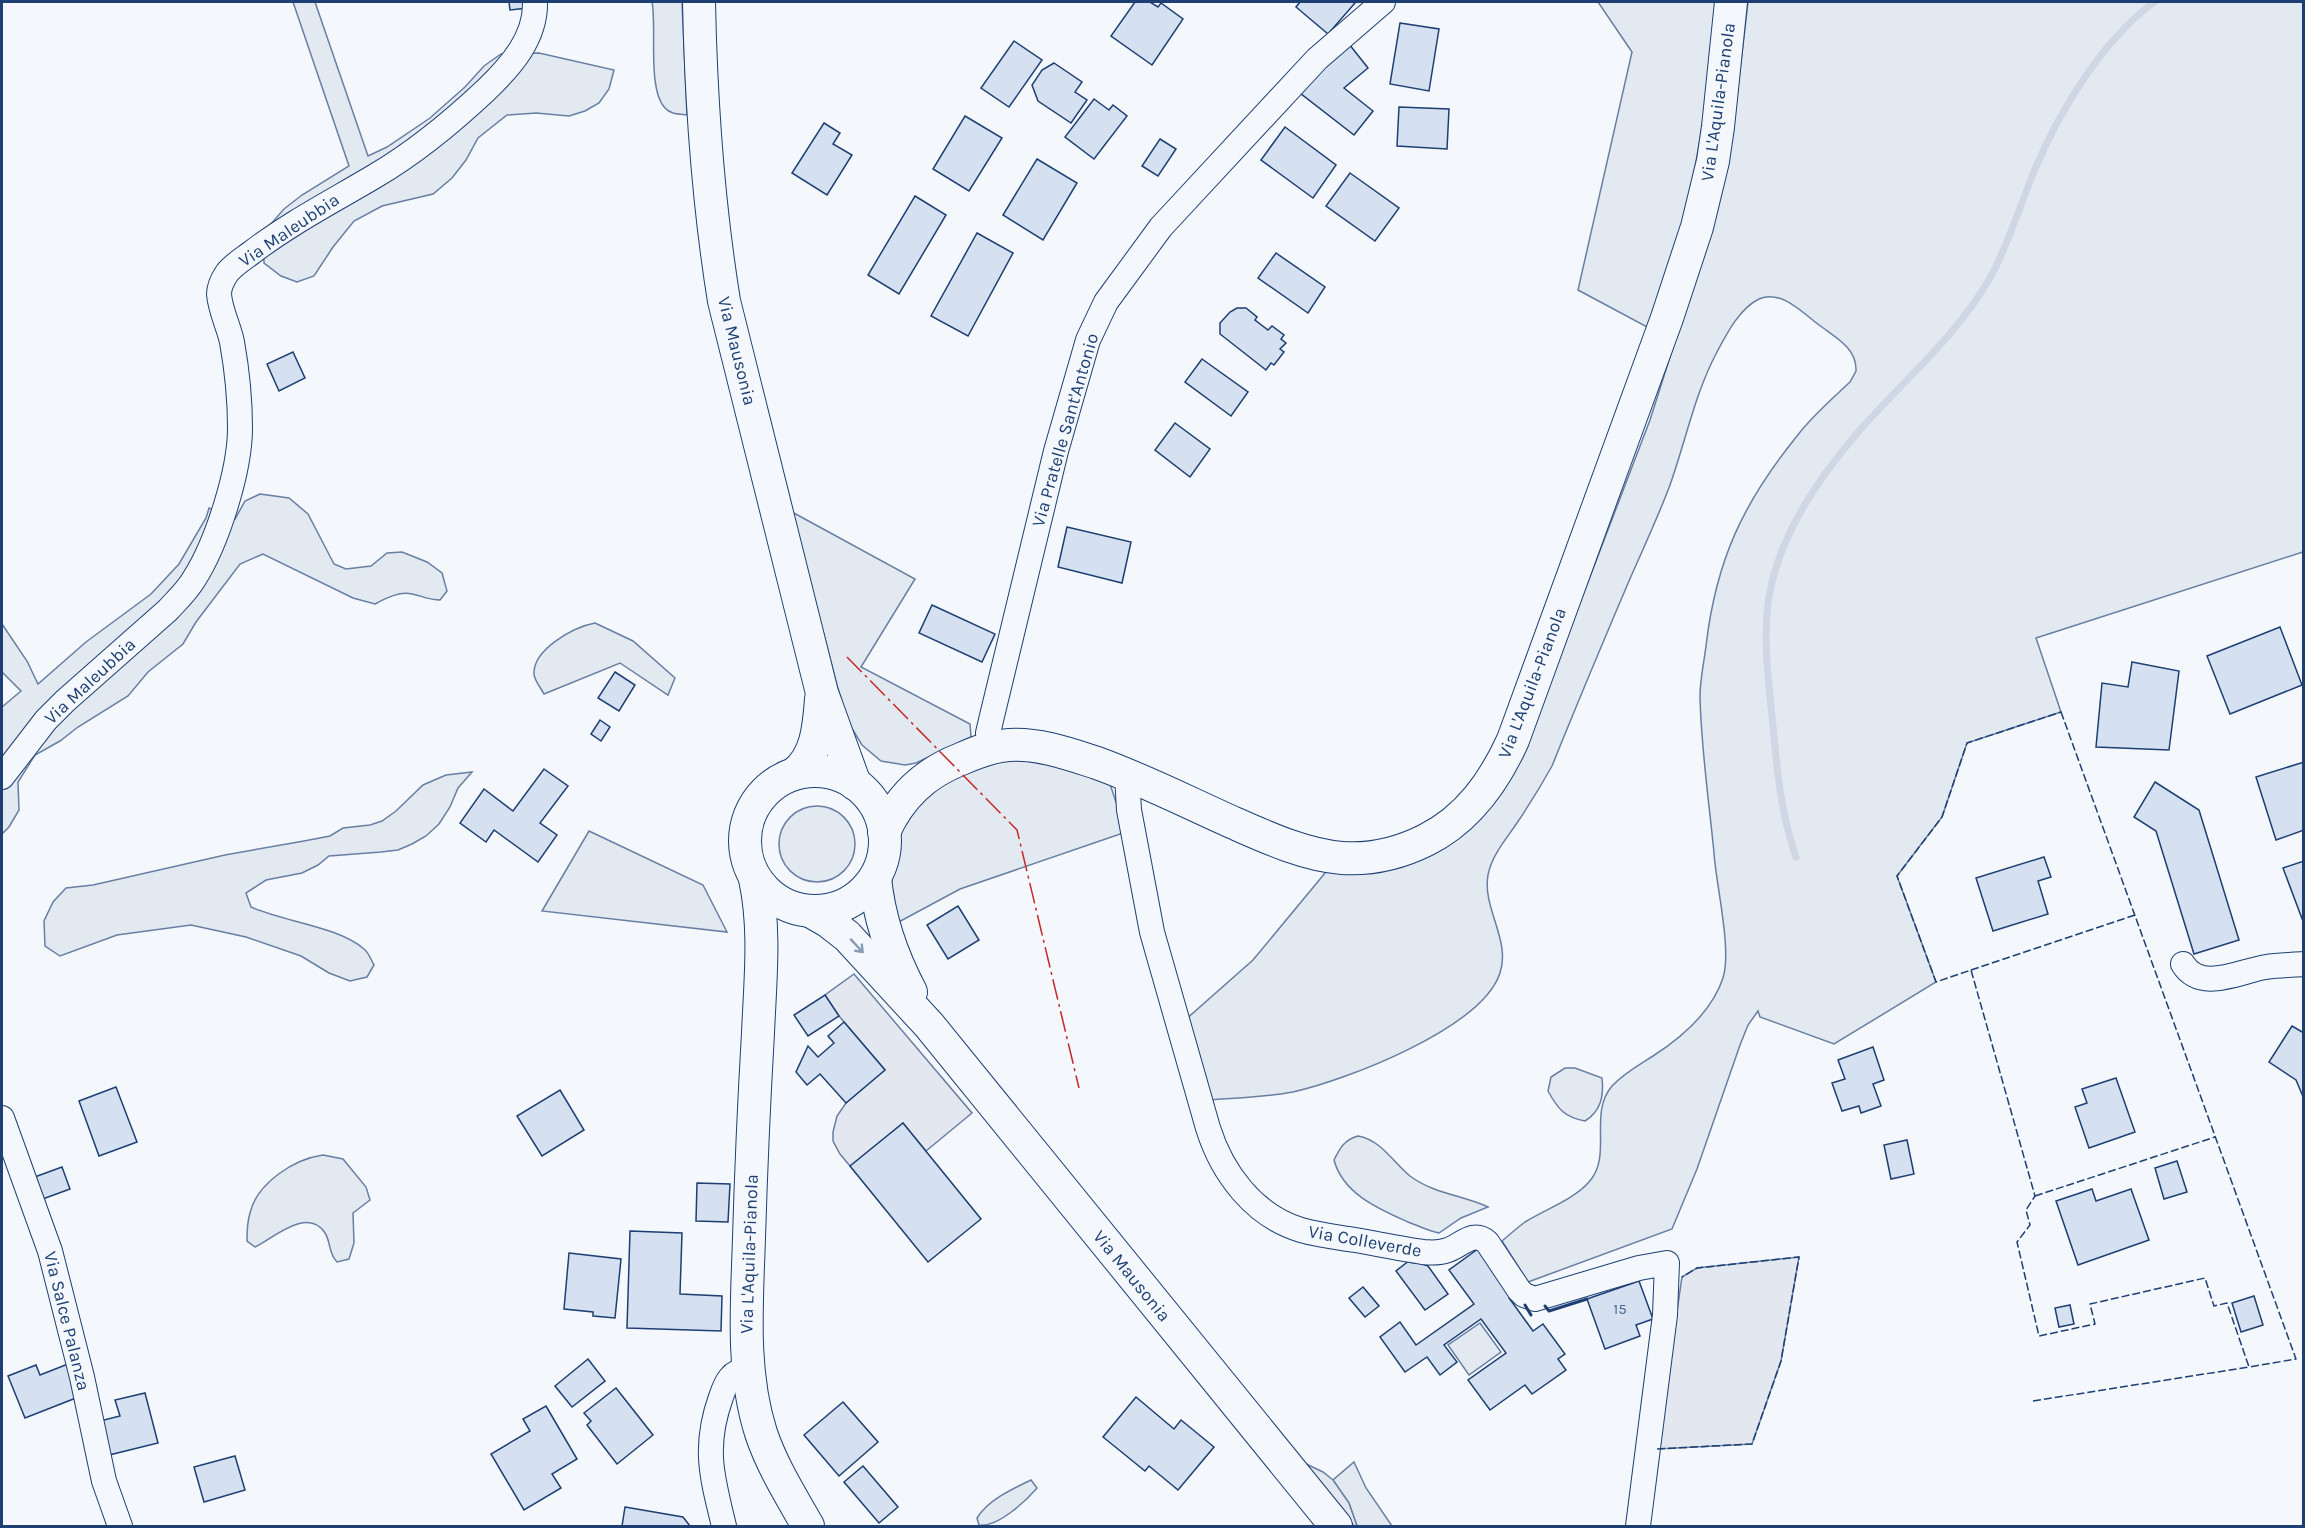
<svg xmlns="http://www.w3.org/2000/svg" width="2305" height="1528" viewBox="0 0 2305 1528" font-family="Karla,sans-serif">
<style>
.green{fill:#e3e9f0;stroke:#687fa3;stroke-width:1.5}
.parking{fill:#e3e8f0;stroke:#687fa3;stroke-width:1.5}
.lines{fill:none;stroke-linecap:round;stroke-linejoin:round}
.stream{stroke:#cfd7e4;stroke-width:7}
.building{fill:#d5e0f0;stroke:#1d3f73;stroke-width:1.5}
.minor-casing{stroke:#1d3f73;stroke-width:26}
.major-casing{stroke:#1d3f73;stroke-width:34}
.minor{stroke:#f4f7fb;stroke-width:24}
.major{stroke:#f4f7fb;stroke-width:32}
.fence{stroke:#1d3f73;stroke-width:1.5;stroke-dasharray:8 3;stroke-linecap:butt}
.wall{stroke:#1d3f73;stroke-width:3}
.power{stroke:#c62828;stroke-width:1.5;stroke-dasharray:21 4.5 3 4.5;stroke-linecap:butt}
.oneway{stroke:#889bb7}
.labels{text-anchor:middle;stroke-width:4.5;stroke-linejoin:round;paint-order:stroke}
.number-label{font-size:15px;fill:#4b6792}
.street-label{font-size:18px;fill:#1d3f73;stroke:#f4f7fb}
</style>
<rect width="100%" height="100%" fill="#f4f7fb"/>
<g class="green">
<polygon points="293,2 315,2 368,156 387,147 430,118 465,87 484,66 501,54 539,53 614,70 609,89 599,103 585,111 569,116 536,113 507,115 478,138 466,160 452,178 433,194 382,206 354,221 333,247 314,276 297,282 281,276 264,263 263,233 284,209 302,195 349,166"/>
<path d="M 652,2 L 682,2 L 687,115 C 679,114 670,114 665,108 C 647,89 657,27 652,2 Z"/>
<path d="M 1598,2 L 1719,2 C 1710,68 1703,135 1688,201 C 1678,244 1662,285 1647,327 L 1578,290 L 1632,52 Z"/>
<path d="M 1748,2 L 2303,2 L 2303,552 L 2036,638 L 2061,712 L 1967,743 L 1942,817 L 1897,876 L 1936,982 L 1834,1044 L 1760,1017 L 1758,1011 L 1748,1025 L 1740,1045 L 1697,1169 L 1672,1229 L 1528,1282 L 1502,1241 C 1509,1235 1517,1228 1525,1222 C 1546,1209 1573,1200 1589,1182 C 1613,1156 1588,1114 1612,1086 C 1624,1073 1639,1065 1653,1056 C 1681,1038 1712,1011 1723,978 C 1732,949 1716,885 1714,853 C 1709,801 1701,748 1700,696 C 1700,680 1704,662 1706,646 C 1716,560 1743,503 1797,436 C 1812,416 1832,399 1850,382 L 1856,371 C 1857,348 1835,337 1819,325 C 1803,313 1781,289 1759,299 C 1740,308 1727,333 1717,352 C 1695,393 1686,440 1670,485 C 1658,517 1643,549 1629,581 C 1603,642 1577,704 1552,766 C 1542,784 1531,802 1519,820 C 1508,837 1492,854 1488,875 C 1482,908 1511,940 1500,973 C 1482,1028 1347,1080 1293,1092 C 1266,1097 1236,1098 1208,1100 L 1184,1021 L 1253,960 L 1330,867 L 1392,865 L 1529,736 L 1650,420 L 1704,250 L 1726,172 L 1733,131 Z"/>
<path d="M 260,494 L 289,498 L 308,514 L 334,564 L 346,569 L 371,566 L 387,553 L 402,552 L 427,562 L 442,573 L 447,591 L 440,600 C 429,600 422,596 412,594 C 400,591 386,598 375,604 L 353,598 L 263,554 L 240,564 L 196,622 L 183,644 L 148,672 L 128,696 L 78,727 L 60,741 L 35,755 L 18,782 L 19,810 L 9,827 L 2,834 L 2,707 L 21,691 L 2,672 L 2,624 L 27,661 L 38,684 L 86,642 L 151,594 L 179,564 L 206,518 L 209,508 L 235,519 L 245,501 Z"/>
<polygon points="792,512 915,579 861,667 970,724 971,737 916,763 905,765 881,761 862,745 848,722 837,685"/>
<path d="M 595,623 L 633,641 L 675,678 L 668,695 L 620,663 L 544,694 C 541,688 534,680 534,674 C 533,649 574,627 595,623 Z"/>
<polygon points="1038,757 1110,784 1126,832 960,889 895,924 891,884 897,860 899,835 912,804 974,763"/>
<path d="M 472,772 L 458,788 L 450,807 L 439,824 L 426,836 L 412,844 L 398,850 L 381,852 L 329,856 L 318,865 L 302,873 L 266,880 L 246,893 L 251,907 C 284,922 337,926 364,949 C 369,953 371,960 374,965 L 367,977 L 350,981 L 329,973 L 301,956 L 246,937 L 191,925 L 117,935 L 60,956 L 45,946 L 44,921 L 53,902 L 66,888 L 93,885 L 225,855 L 304,841 L 330,836 L 343,828 L 370,825 L 382,821 L 396,811 L 423,785 L 446,775 Z"/>
<circle cx="817" cy="844" r="38"/>
<polygon points="589,831 703,885 727,932 542,911"/>
<path d="M 1565,1068 L 1575,1068 L 1602,1078 C 1604,1096 1601,1111 1585,1121 C 1564,1117 1558,1109 1548,1091 L 1551,1077 Z"/>
<path d="M 1358,1136 C 1381,1140 1393,1162 1410,1176 C 1434,1194 1462,1195 1488,1207 L 1461,1218 L 1439,1233 C 1428,1231 1419,1226 1408,1222 C 1379,1209 1343,1194 1334,1160 C 1340,1148 1344,1140 1358,1136 Z"/>
<path d="M 323,1155 L 343,1159 L 366,1187 L 370,1200 L 353,1213 L 354,1243 L 349,1259 L 337,1262 C 328,1253 331,1242 325,1233 C 308,1206 272,1239 255,1247 L 247,1241 C 247,1232 247,1222 250,1213 C 257,1183 294,1159 323,1155 Z"/>
<polygon points="1480,1323 1501,1352 1469,1375 1448,1345"/>
<polygon points="1354,1462 1366,1488 1392,1526 1357,1526 1349,1503 1333,1480"/>
<path d="M 1031,1480 L 1037,1488 C 1026,1501 997,1528 979,1525 L 977,1518 C 988,1500 1012,1489 1031,1480 Z"/>
</g>
<g class="parking">
<polygon points="854,974 972,1113 926,1151 903,1123 850,1166 840,1154 833,1141 833,1132 837,1116 846,1103 885,1070 839,1016 825,995"/>
<polygon points="1799,1257 1781,1361 1752,1444 1657,1449 1682,1277 1697,1268"/>
<polygon points="1300,1461 1323,1472 1333,1480 1349,1503 1357,1526 1354,1526"/>
</g>
<g class="lines">
<path class="stream" d="M 1796,857 C 1781,814 1777,771 1773,726 C 1769,685 1763,644 1768,603 C 1777,538 1817,480 1859,431 C 1903,381 1956,337 1990,278 C 2009,243 2020,205 2035,169 C 2060,110 2102,41 2154,2"/>
</g>
<g class="building">
<polygon points="509,2 527,2 528,8 510,10"/>
<polygon points="1135,2 1150,2 1158,7 1161,3 1183,19 1152,65 1111,36"/>
<polygon points="1300,2 1353,2 1355,3 1328,34 1296,7"/>
<polygon points="1400,23 1439,29 1429,91 1390,84"/>
<polygon points="1014,41 1042,60 1009,107 981,88"/>
<polygon points="1349,44 1368,68 1344,88 1373,111 1354,135 1300,93 1319,69"/>
<polygon points="1054,63 1082,82 1075,92 1087,100 1071,123 1038,101 1032,85 1042,70"/>
<polygon points="1094,99 1109,110 1113,105 1127,116 1094,159 1065,137"/>
<polygon points="1399,107 1449,109 1447,149 1397,146"/>
<polygon points="965,116 1002,138 969,191 933,169"/>
<polygon points="824,123 840,133 833,144 852,155 827,195 792,173"/>
<polygon points="1285,127 1336,165 1313,198 1261,160"/>
<polygon points="1160,139 1176,149 1158,176 1142,166"/>
<polygon points="1037,159 1077,183 1043,240 1003,215"/>
<polygon points="1350,173 1399,208 1375,241 1326,206"/>
<polygon points="915,196 946,215 899,294 868,275"/>
<polygon points="977,233 1013,253 968,336 931,316"/>
<polygon points="1276,253 1325,287 1308,313 1258,278"/>
<polygon points="1237,308 1246,308 1257,317 1255,320 1268,330 1272,326 1284,335 1281,339 1286,343 1280,349 1284,352 1274,365 1271,363 1266,370 1220,334 1220,323 1230,312"/>
<polygon points="293,352 305,378 279,391 267,364"/>
<polygon points="1202,359 1248,392 1231,416 1185,382"/>
<polygon points="1175,423 1210,449 1190,477 1155,450"/>
<polygon points="1067,527 1131,542 1122,583 1058,567"/>
<polygon points="932,605 995,634 982,662 919,633"/>
<polygon points="2280,627 2302,685 2230,714 2207,656"/>
<polygon points="2132,662 2179,671 2169,750 2096,747 2102,683 2128,687"/>
<polygon points="615,672 635,685 619,711 598,698"/>
<polygon points="600,720 610,727 601,741 591,734"/>
<polygon points="2304,762 2304,830 2276,840 2256,777"/>
<polygon points="544,769 568,786 540,823 557,835 538,862 494,830 486,842 460,823 484,789 513,811"/>
<polygon points="2155,782 2199,810 2239,940 2194,954 2156,831 2134,817"/>
<polygon points="2044,857 2051,877 2038,881 2048,914 1993,931 1976,878"/>
<polygon points="2304,861 2304,924 2283,868"/>
<polygon points="958,906 979,940 948,959 927,925"/>
<polygon points="825,995 839,1016 808,1036 794,1015"/>
<polygon points="844,1022 885,1070 846,1103 820,1074 807,1085 796,1072 808,1046 818,1057 834,1043 828,1036"/>
<polygon points="2292,1026 2304,1033 2304,1099 2296,1080 2269,1062"/>
<polygon points="1873,1047 1884,1080 1873,1084 1881,1106 1861,1113 1859,1106 1842,1111 1832,1083 1845,1079 1838,1060"/>
<polygon points="2116,1078 2135,1132 2089,1148 2075,1107 2087,1103 2082,1089"/>
<polygon points="116,1087 137,1142 99,1156 79,1101"/>
<polygon points="560,1090 584,1130 542,1156 517,1116"/>
<polygon points="903,1123 981,1219 928,1262 850,1166"/>
<polygon points="1907,1140 1914,1174 1891,1179 1884,1145"/>
<polygon points="2177,1161 2187,1192 2164,1199 2155,1168"/>
<polygon points="62,1167 70,1189 40,1200 32,1178"/>
<polygon points="697,1183 730,1184 728,1222 696,1221"/>
<polygon points="2092,1189 2096,1201 2131,1189 2149,1240 2078,1265 2056,1201"/>
<polygon points="630,1231 682,1233 680,1294 722,1296 721,1331 627,1328"/>
<polygon points="1482,1246 1516,1293 1509,1298 1533,1331 1543,1324 1565,1354 1558,1359 1566,1370 1532,1394 1525,1385 1490,1410 1468,1380 1506,1353 1481,1319 1444,1345 1457,1362 1440,1375 1427,1357 1405,1372 1380,1337 1400,1322 1416,1345 1474,1304 1449,1270"/>
<polygon points="569,1253 621,1259 615,1318 593,1316 593,1312 564,1309"/>
<polygon points="1410,1260 1428,1266 1448,1294 1425,1310 1396,1271"/>
<polygon points="1639,1281 1653,1319 1636,1325 1640,1336 1605,1349 1587,1299"/>
<polygon points="1363,1287 1379,1306 1365,1317 1349,1298"/>
<polygon points="2254,1296 2263,1325 2241,1332 2232,1303"/>
<polygon points="2070,1305 2074,1324 2059,1327 2055,1308"/>
<polygon points="588,1359 605,1381 572,1407 555,1386"/>
<polygon points="68,1364 81,1396 25,1418 8,1376 36,1365 40,1375"/>
<polygon points="616,1388 653,1435 617,1464 587,1425 591,1421 584,1413"/>
<polygon points="145,1393 158,1443 109,1455 100,1421 120,1416 115,1400"/>
<polygon points="1136,1397 1174,1429 1181,1420 1214,1447 1178,1490 1149,1466 1145,1471 1103,1437"/>
<polygon points="843,1402 878,1442 839,1476 804,1435"/>
<polygon points="546,1406 577,1459 552,1474 561,1488 524,1510 491,1454 530,1431 523,1419"/>
<polygon points="235,1456 245,1490 204,1502 194,1467"/>
<polygon points="863,1466 898,1507 879,1523 844,1482"/>
<polygon points="625,1507 683,1517 690,1526 622,1526"/>
</g>
<g class="lines">
<defs>
<g id="minor">
<polyline points="989,748 988,733 992,716 1056,451 1088,340 1106,302 1161,227 1317,59 1383,2"/>
<path d="M 1127,775 L 1129,810 L 1152,932 L 1208,1128 C 1222,1173 1254,1216 1301,1230 C 1318,1235 1337,1237 1355,1240 C 1378,1244 1401,1249 1423,1252 C 1432,1253 1440,1253 1448,1250 C 1462,1245 1473,1230 1487,1242 L 1519,1290 L 1524,1295 L 1535,1299 L 1639,1268 L 1667,1263 L 1665,1315 L 1638,1526"/>
<path d="M 2,777 L 46,720 L 65,701 L 168,610 C 177,600 187,591 194,579 C 217,543 240,471 240,428 C 240,400 237,370 232,342 C 229,327 220,310 219,294 C 219,287 223,279 227,273 C 233,265 243,259 251,253 C 290,223 333,201 375,176 C 416,152 452,122 486,90 C 511,66 536,38 535,2"/>
<path d="M 2183,964 C 2201,993 2240,971 2266,967 C 2278,965 2291,965 2304,964"/>
<polyline points="2,1118 50,1251 82,1377 104,1481 120,1526"/>
<path d="M 724,1526 C 712,1477 703,1447 721,1397 C 726,1382 731,1371 748,1369"/>
</g>
<g id="major">
<path d="M 699,2 C 701,101 708,202 724,301 L 822,693 L 855,784"/>
<circle cx="815" cy="841" r="70"/>
<path d="M 794,774 C 817,757 819,726 821,699"/>
<path d="M 884,832 C 900,796 925,773 961,759 C 977,752 992,746 1009,745 C 1039,743 1069,754 1097,763 C 1144,780 1189,803 1234,823 C 1268,838 1305,855 1342,858 C 1371,860 1400,853 1426,840 C 1468,819 1494,782 1513,740 L 1667,318 L 1697,227 L 1713,161 L 1718,127 L 1731,2"/>
<path d="M 875,878 C 879,919 892,956 911,992"/>
<path d="M 755,879 C 766,929 760,983 758,1033 C 754,1102 751,1170 749,1238 C 747,1303 741,1370 761,1433 C 772,1466 791,1496 808,1526"/>
<polyline points="810,911 829,922 847,936 929,1025 1336,1526"/>
</g>
</defs>
<use href="#minor" class="minor-casing"/>
<use href="#major" class="major-casing"/>
<use href="#minor" class="minor"/>
<use href="#major" class="major"/>
<g class="fence">
<polygon points="2061,712 2296,1359 2249,1367 2227,1303 2214,1306 2205,1278 2090,1304 2095,1324 2039,1336 2017,1242 2030,1225 2026,1210 2035,1196 1971,970 1936,982 1897,876 1942,817 1967,743"/>
<polyline points="1971,970 2135,915"/>
<polyline points="2035,1196 2215,1137"/>
<polyline points="2033,1401 2249,1367"/>
<polyline points="1657,1449 1752,1444 1781,1361 1799,1257 1697,1268 1682,1277"/>
</g>
<g class="wall">
<polyline points="1525,1305 1531,1315"/>
<polyline points="1545,1306 1549,1311 1587,1299"/>
</g>
<polyline class="power" points="847,657 1017,830 1079,1088"/>
</g>
<defs><path id="oneway-shaft" d="M-6 0H5M1.5-3L5.5 0L1.5 3" fill="none" stroke-width="1.6" stroke-linecap="round" stroke-linejoin="round" transform="scale(1.5)"/></defs>
<use class="oneway" href="#oneway-shaft" transform="translate(857 946) rotate(47)"/>
<g class="labels">
<g class="number-label">
<text x="1620" y="1314">15</text>
</g>
<g class="street-label">
<text transform="translate(1718 102) rotate(-82)" y="6">Via L'Aquila-Pianola</text>
<text transform="translate(289 230) rotate(-34)" y="6">Via Maleubbia</text>
<text transform="translate(737 351) rotate(76)" y="6">Via Mausonia</text>
<text transform="translate(1065 430) rotate(-74)" y="6">Via Pratelle Sant'Antonio</text>
<text transform="translate(90 681) rotate(-43)" y="6">Via Maleubbia</text>
<text transform="translate(1532 683) rotate(-69)" y="6">Via L'Aquila-Pianola</text>
<text transform="translate(1365 1241) rotate(10)" y="6">Via Colleverde</text>
<text transform="translate(749 1254) rotate(-88)" y="6">Via L'Aquila-Pianola</text>
<text transform="translate(1132 1276) rotate(51)" y="6">Via Mausonia</text>
<text transform="translate(67 1321) rotate(76)" y="6">Via Salce Palanza</text>
</g>
</g>
<rect width="2305" height="1528" fill="none" stroke="#1d3f73" stroke-width="6"/>
</svg>
